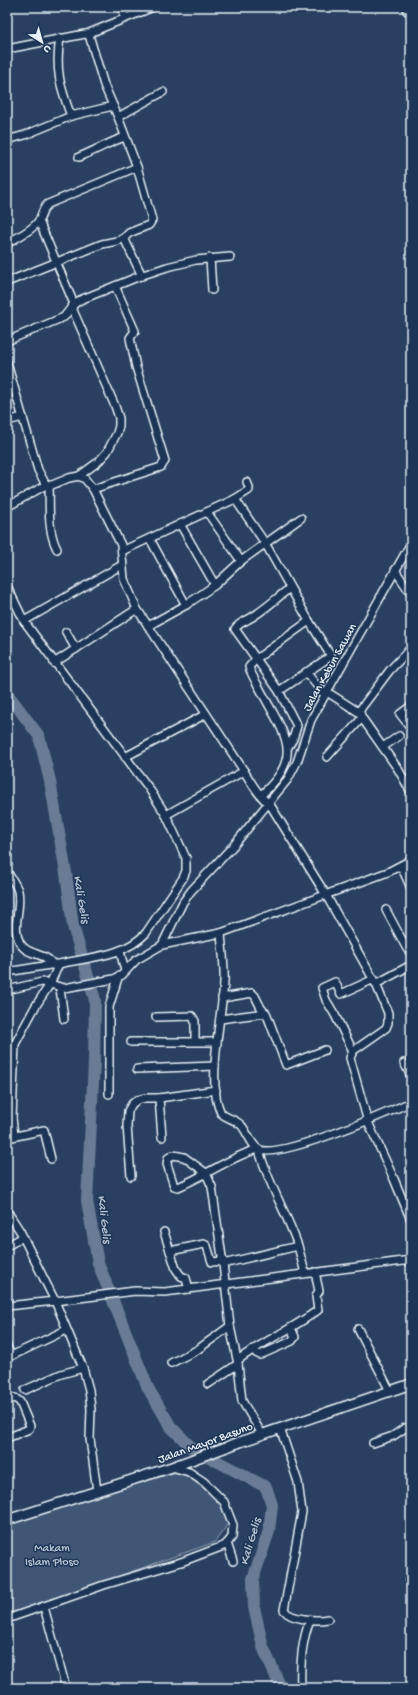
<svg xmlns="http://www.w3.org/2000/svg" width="418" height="1695" viewBox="0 0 418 1695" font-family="'Gochi Hand',sans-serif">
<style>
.green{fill:#415774;stroke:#94a4b6}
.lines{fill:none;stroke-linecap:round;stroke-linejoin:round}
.river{stroke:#6b7c95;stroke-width:12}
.street-casing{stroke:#e8f1f8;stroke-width:10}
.secondary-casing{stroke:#e8f1f8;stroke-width:12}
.street{stroke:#1d3557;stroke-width:7}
.secondary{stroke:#1d3557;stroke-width:9}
.labels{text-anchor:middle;stroke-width:3;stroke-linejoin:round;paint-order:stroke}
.street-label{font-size:12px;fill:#e8f1f8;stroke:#1d3557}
.park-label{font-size:12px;fill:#b6c3d0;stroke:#1d3557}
.water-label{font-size:13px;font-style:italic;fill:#b6c2d0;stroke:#1d3557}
</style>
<rect width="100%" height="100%" fill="#294061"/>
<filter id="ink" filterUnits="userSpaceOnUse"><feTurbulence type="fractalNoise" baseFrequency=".025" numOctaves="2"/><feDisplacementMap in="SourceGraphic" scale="8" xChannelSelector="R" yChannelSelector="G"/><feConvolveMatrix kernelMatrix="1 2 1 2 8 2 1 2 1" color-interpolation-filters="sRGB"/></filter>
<g filter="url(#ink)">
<polygon class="green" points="180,1471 219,1500 230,1521 215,1542 7,1616 7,1523"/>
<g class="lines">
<polyline class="river" points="7,693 39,736 50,781 66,873 73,926 95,1000 94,1062 87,1201 98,1263 148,1388 171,1427 192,1448 266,1487 272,1505 269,1531 253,1579 254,1607 263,1647 281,1688"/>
<defs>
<g id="street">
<polyline points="122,7 125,18"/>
<polyline points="407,11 411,9"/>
<polyline points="87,34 153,7"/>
<path d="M 60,38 C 55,70 60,86 71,116"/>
<path d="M 7,49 L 85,34 L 89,35 L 104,85 L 118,117 L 137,167 L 48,204 C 40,211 43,217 37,223 C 30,232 16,237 7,244"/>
<polyline points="118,117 163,92"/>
<polyline points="7,140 25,135 71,116 113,106"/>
<path d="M 79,157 C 95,151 109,142 125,137"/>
<polyline points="39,221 74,304"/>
<polyline points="124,238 142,276"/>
<polyline points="210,258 212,290"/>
<polyline points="7,282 102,244 117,241 124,238 129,233 149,225 152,220 137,167"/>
<polyline points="72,308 115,406 119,418 119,426 117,433 107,452 98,462 79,476"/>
<polyline points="7,341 64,317 74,304 80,300 140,276 167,267 196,260 230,257"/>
<path d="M 7,363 L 38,470 L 46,485 L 52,485 L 69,478 L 79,476 L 85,479 L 93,489 L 121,545 L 124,579 L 137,609 L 244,771 C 249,779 261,800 269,803 L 326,895 L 376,984 L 388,1013 L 388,1023 L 386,1028 L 353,1051 L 350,1058 L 368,1122 L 394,1179 L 411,1220"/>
<polyline points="7,421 23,417"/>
<path d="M 49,485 C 50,507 47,530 57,549"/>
<polyline points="93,489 161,467 165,461 136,367 130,338 135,331 115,286"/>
<path d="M 235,499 L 265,543 L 309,621 L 331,656 L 279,691 L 235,629 C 238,624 243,622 247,620 C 264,611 275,599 290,588"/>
<polyline points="7,507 46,485"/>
<polyline points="207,512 241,561"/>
<polyline points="180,524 215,585"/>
<polyline points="150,539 186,605"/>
<polyline points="122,551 235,499 249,490 249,487 247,482"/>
<polyline points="395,570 411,594"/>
<path d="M 7,586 L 24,621 L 148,787 L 166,815 L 186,858 L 186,871 L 183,878 L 146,933 C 124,957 89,957 59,964 L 50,984 L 42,982 L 7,990"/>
<polyline points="24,621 122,565"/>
<polyline points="148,626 186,605 215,585 241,561 301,518"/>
<polyline points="66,632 76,649"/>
<polyline points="411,648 390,670 359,711 362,718 398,769 411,792"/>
<polyline points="54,663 137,609"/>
<polyline points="306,672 322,692 326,693"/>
<polyline points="279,691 297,726 293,739 288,747"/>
<polyline points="327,692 360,713"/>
<polyline points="411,706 400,714 411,728"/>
<polyline points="383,747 399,736"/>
<polyline points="125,757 206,714"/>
<polyline points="327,757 362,718"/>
<path d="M 261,795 C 307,755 283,733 260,689 C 256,682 251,674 249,667 L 256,659 L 309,621"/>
<polyline points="166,815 244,771"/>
<polyline points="401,866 411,888"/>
<path d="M 7,872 C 11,878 16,884 18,891 C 22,908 11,927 20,943 C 27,956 46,952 53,965"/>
<polyline points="386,910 407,949 411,953"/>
<path d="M 221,933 C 222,949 225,966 224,982 C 222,1016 206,1084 221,1113 C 227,1119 236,1119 242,1126 C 247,1132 252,1147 260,1150 C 282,1158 387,1113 411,1102"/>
<polyline points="162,945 183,902 191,891 234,845 288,779 297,762 311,720 411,543"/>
<polyline points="120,951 125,971"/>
<polyline points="7,972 56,964"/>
<polyline points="376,984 411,965"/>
<polyline points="60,988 64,1019"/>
<polyline points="222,998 252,993 255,996 261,1008 267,1015 286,1065 325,1050"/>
<polyline points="156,1017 192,1016 195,1021 195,1041"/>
<polyline points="220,1019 266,1013"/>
<polyline points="131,1042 217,1042"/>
<polyline points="353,1051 335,1015 326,1000 322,988 335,982 341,994 374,979"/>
<polyline points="404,1063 411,1076"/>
<polyline points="137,1069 215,1066"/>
<polyline points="109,1094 109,1007 118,978"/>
<polyline points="159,1098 162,1137"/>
<polyline points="7,1118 12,1118 15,1044 35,1007 50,984 64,988 114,979 122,975 136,960 162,945 221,933 388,872 411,860"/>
<polyline points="12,1118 14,1135"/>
<polyline points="7,1138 44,1130 51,1159"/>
<path d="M 257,1149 C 229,1158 205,1176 178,1187 L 174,1186 L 167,1164 L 168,1158 L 173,1155 L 184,1157 L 206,1173 L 212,1187 L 223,1264 L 230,1326 L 238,1364 L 242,1401 L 262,1434"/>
<path d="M 259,1150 C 268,1184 287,1213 298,1246"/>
<polyline points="131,1176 127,1126 128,1111 132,1104 137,1100 145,1098 159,1098 216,1090"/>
<polyline points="7,1211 20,1231 55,1301 7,1306"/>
<polyline points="164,1232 176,1269 181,1276 186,1278 189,1289"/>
<polyline points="7,1246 23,1237"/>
<polyline points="170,1251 204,1244 207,1246 212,1262 223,1261"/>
<polyline points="223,1264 298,1246 305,1273"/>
<polyline points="358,1329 390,1391"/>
<polyline points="7,1346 11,1356"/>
<polyline points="253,1349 256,1353 260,1355 292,1341 295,1337 291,1328"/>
<polyline points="7,1358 66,1330"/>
<path d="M 238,1360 C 263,1341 293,1329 318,1310 L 316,1296 L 319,1291 L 315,1272"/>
<polyline points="171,1363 197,1350 230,1326"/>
<polyline points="208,1384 238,1364"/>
<polyline points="25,1390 61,1374 83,1368"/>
<polyline points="7,1400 15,1398 20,1402 30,1426 29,1429 7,1438"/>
<path d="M 280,1428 L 298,1482 L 302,1512 L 284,1610 C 291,1620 317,1621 328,1619"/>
<polyline points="373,1443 393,1436 405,1428 411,1428"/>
<polyline points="97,1491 90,1439 91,1409 89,1390 83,1368 55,1301 135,1291 165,1292 411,1260"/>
<polyline points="227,1543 233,1561"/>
<polyline points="409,1580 411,1579"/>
<polyline points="44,1607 66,1688"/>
<polyline points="7,1619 104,1585 181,1562 226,1545 232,1537 233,1525 224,1502 204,1482 189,1472 172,1467"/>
<path d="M 301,1688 C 300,1666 302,1640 310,1620"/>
</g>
<polyline id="secondary" points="7,1520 172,1467 240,1442 411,1384"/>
</defs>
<use href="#street" class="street-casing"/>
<use href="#secondary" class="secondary-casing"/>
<use href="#street" class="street"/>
<use href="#secondary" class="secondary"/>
</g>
</g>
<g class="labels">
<g class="street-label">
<text transform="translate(329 667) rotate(-61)" y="4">Jalan Kebun Sawan</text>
<text transform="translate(205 1442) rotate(-20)" y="4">Jalan Mayor Basuno</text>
</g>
<g class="park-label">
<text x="52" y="1551">Makam<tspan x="52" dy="14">Islam Ploso</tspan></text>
</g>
<g class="water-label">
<text transform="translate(83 899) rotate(80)" y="5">Kali Gelis</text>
<text transform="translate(106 1219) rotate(83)" y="5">Kali Gelis</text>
<text transform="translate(249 1541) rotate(-74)" y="5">Kali Gelis</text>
</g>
</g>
<rect width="418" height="1695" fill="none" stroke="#1d3557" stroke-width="24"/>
<rect x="12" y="12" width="394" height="1671" fill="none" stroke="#e8f1f8" stroke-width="1.5" filter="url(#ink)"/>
<g transform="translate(42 42) rotate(143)" stroke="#1d3557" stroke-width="3" paint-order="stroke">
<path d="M0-3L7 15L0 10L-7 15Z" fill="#e8f1f8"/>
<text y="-6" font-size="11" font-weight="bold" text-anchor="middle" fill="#e8f1f8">U</text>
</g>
</svg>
